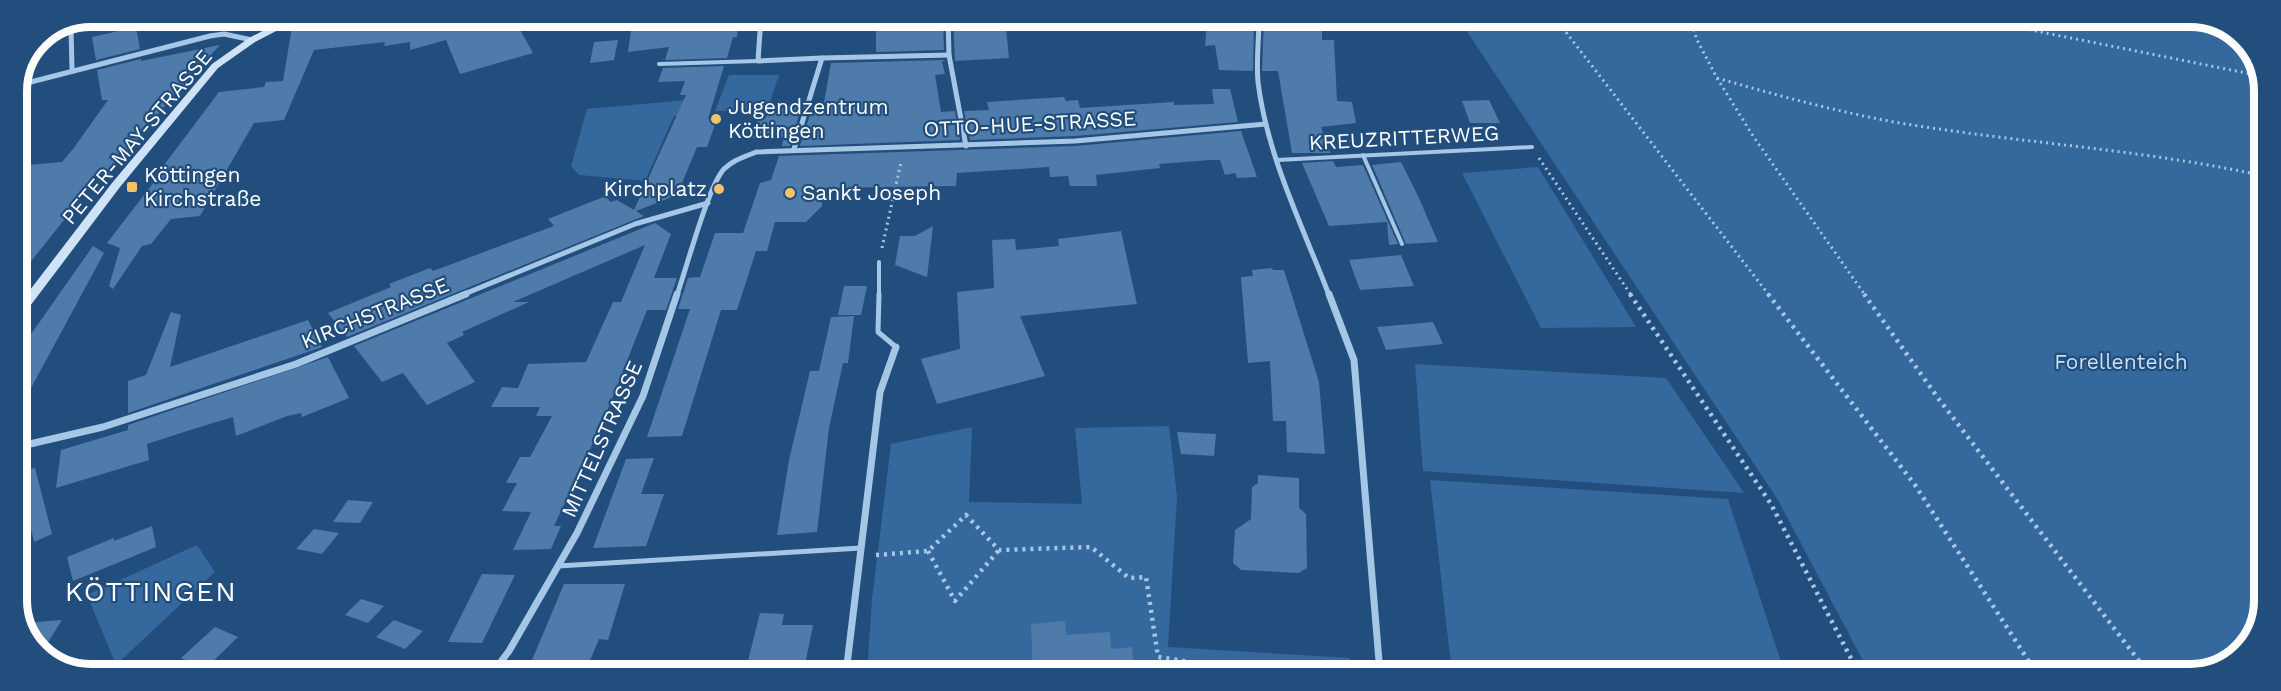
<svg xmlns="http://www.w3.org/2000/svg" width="2281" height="691" viewBox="0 0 2281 691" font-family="'Work Sans',sans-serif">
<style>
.green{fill:#35689c}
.building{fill:#4e7ba9}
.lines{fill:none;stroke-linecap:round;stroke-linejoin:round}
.path-far1{stroke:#a6c6e6;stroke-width:3;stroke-dasharray:2 4;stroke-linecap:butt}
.path{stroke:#a6c6e6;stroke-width:4.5;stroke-dasharray:3 5;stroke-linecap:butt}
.service-far1{stroke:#a6c6e6;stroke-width:4}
.service{stroke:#a6c6e6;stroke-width:5}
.minor-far1{stroke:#a6c6e6;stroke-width:5}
.minor{stroke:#a6c6e6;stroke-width:7}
.secondary{fill:#d0e2f5;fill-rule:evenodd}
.poi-dot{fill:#f2c468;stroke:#224e7e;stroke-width:2}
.labels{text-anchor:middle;stroke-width:4.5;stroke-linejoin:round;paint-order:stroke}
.poi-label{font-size:21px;fill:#fff;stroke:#224e7e;text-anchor:start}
.street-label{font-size:21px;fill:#fff;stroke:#224e7e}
.park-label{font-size:21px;fill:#c9dff5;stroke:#224e7e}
.near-quarter-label{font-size:28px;letter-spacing:1.5px;fill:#fff;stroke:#224e7e}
.rim{fill:none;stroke:#fff;stroke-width:8}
</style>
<rect width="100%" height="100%" fill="#224e7e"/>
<g class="green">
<polygon points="1458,18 2210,19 2249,45 2264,86 2262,620 2236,659 2191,674 1870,674 1778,500"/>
<polygon points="729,75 779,75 767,111 715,111"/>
<polygon points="698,99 692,113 674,116 645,181 579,175 571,166 587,109"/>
<polygon points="1538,167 1636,327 1541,328 1462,173"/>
<polygon points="1415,364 1666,378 1744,493 1423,471"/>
<polygon points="1169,426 1177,497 1168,647 1350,658 1351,673 867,673 872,600 891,444 972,427 969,502 1082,504 1075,428"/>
<polygon points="1430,480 1728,499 1785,674 1452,674"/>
<polygon points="197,545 215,572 116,665 87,595"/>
</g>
<g class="building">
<polygon points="318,17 513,17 533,53 460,74 446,40 410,50 410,42 384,46 385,42 314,50 284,120 254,123 200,216 171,219 151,244 142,246 113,289 109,286 120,248 107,243 164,169 161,169 219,92 264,87 266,82 283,81 292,27"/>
<polygon points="739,17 737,37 733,37 727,58 665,60 669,47 628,52 631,30 664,28 666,23"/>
<polygon points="919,18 943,18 944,50 876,52 876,27 919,22"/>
<polygon points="953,18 1005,18 1009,58 955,61"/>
<polygon points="1247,18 1254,18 1253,71 1219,70 1215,45 1205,46 1207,19"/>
<polygon points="1264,18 1315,18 1317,31 1322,31 1322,40 1334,40 1337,101 1352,102 1356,123 1321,127 1330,153 1292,153 1278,71 1262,71"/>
<polygon points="136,27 140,49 96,60 92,37"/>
<polygon points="618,40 614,60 590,63 594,42"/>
<polygon points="220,45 172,97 109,175 99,176 17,279 17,178 28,165 62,162 73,149 108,100 102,100 97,70 141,59 141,61"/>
<polygon points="945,60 942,62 945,74 935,75 941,112 955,111 960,140 800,146 812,108 823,108 831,63"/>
<polygon points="724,66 708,119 717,119 707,147 697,147 677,195 636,211 644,216 347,337 328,313 391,287 389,284 430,268 433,271 554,226 548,219 606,196 610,202 617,200 634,210 686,95 680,95 685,81 658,82 663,68"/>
<polygon points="1212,89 1230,89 1238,122 1075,136 970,140 964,111 989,110 987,102 1064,97 1066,101 1078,100 1080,108 1174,102 1174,105 1214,104"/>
<polygon points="1489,100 1500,123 1470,123 1462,101"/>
<polygon points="769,108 801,108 790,146 782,146 784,137 752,138 758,118 766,118"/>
<polygon points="1241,131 1257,177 1237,178 1235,173 1225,175 1220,160 1210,160 1159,164 1160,168 1096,175 1097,186 1070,186 1068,176 1050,177 1049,167 957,173 956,186 823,188 822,206 806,222 775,222 767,251 756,251 737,310 721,310 682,436 647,437 690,309 678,309 688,278 700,277 715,233 743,233 760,183 771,180 779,156 1075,146"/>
<polygon points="1333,161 1336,167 1363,165 1398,244 1389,245 1387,222 1329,226 1302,163"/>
<polygon points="1401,162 1418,196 1438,242 1406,244 1372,165"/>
<polygon points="655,223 671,234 654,278 677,278 666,310 647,310 604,419 554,526 561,526 551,549 513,550 531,512 502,511 517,483 506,483 520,457 530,457 552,416 536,416 540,407 491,407 502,387 518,388 528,364 586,362 613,302 621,302 645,245 513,302 529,302 462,332 464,335 447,343 475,382 427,405 403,373 382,382 354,346"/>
<polygon points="933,226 927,277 895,265 900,236 915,236"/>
<polygon points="1121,231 1137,304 1020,316 1045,376 937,404 921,359 960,349 957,292 994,288 992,240 1015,239 1016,250 1059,246 1058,239"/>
<polygon points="93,246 104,253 17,414 17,354"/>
<polygon points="1401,255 1414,286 1360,290 1349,260"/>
<polygon points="1272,268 1273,270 1284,270 1319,382 1325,454 1287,452 1286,421 1273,421 1270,361 1248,363 1241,277 1253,276 1252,270"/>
<polygon points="844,286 867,286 861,315 838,315"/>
<polygon points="171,312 181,315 170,367 308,320 322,347 128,413 128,381 146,375"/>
<polygon points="854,316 848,363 843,363 829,428 817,532 777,535 789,460 810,371 819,371 831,317"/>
<polygon points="1433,322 1443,344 1386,350 1377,327"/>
<polygon points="328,357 349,398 302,417 301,413 287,416 236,436 233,417 187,431 147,444 149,460 56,488 61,450 128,430 128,425"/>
<polygon points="1177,432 1216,434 1214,456 1181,454"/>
<polygon points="654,458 641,494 664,494 646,546 593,548 626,459"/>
<polygon points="35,468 52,534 34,542 18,472"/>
<polygon points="1258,475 1299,478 1299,508 1306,514 1307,568 1299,573 1241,570 1233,563 1235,530 1251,519 1252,487 1258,483"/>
<polygon points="348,500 373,502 360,523 333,522"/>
<polygon points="152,526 156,547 73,581 67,557 114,538 114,541"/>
<polygon points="314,529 339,533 322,554 296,549"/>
<polygon points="482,574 515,575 482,643 448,642"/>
<polygon points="564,584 625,584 608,640 599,639 586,670 527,672"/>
<polygon points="361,599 384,606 368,623 345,615"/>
<polygon points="760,613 784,614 782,625 813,625 806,660 748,661"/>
<polygon points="62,620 41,653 35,649 24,623"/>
<polygon points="394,620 423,631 405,649 376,637"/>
<polygon points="1065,621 1066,635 1110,632 1111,649 1132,647 1134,673 1033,673 1031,624"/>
<polygon points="215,627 238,637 206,668 181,658"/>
</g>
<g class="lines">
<g class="path-far1">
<polyline points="1555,18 1769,295"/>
<path d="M 1690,18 L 1697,40 L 1717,78 C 1776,95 1834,111 1894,122 C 2017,143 2142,149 2264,176"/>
<polyline points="1976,19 2261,76"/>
<polyline points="1717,78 1753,136 1865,295"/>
<polyline points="1539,158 1631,295"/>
<polyline points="882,248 901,162"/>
</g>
<g class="path">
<polyline points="1630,294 1771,504 1859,674"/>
<polyline points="1768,294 1915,485 2037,674"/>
<polyline points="1864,294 1938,398 2149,674"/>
<polyline points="928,551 955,601 999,550"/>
<polyline points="876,555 928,551 966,515 999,550 1091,547 1129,578 1146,577 1158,657 1262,673"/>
</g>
<g class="service-far1">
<polyline points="659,64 758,61"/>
<polyline points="1363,155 1402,244"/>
<polyline points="1277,160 1532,147"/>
<polyline points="879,295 879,262"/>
</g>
<g class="service">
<polyline points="879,294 878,332 896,347"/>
<polyline points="558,566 861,548"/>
</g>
<g class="minor-far1">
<polyline points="761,17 758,61 822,58"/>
<polyline points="948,18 949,55 966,146"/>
<path d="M 1259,18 C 1259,39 1256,62 1258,82 C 1267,156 1303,227 1329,295"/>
<polyline points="72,69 71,27 75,23"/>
<polyline points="19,85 210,36 224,34 252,40"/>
<polyline points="794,149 822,58 949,55"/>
<polyline points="462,295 635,224 708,203"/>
<path d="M 677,295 C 686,270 708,186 724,169 C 733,160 744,157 756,152 L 1075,141 L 1266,124"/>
</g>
<g class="minor">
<polyline points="1329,294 1354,360 1380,673"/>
<polyline points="17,447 103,427 296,364 466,294"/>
<polyline points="493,672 509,651 577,533 643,396 677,294"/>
<polyline points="846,673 880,392 896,347"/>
</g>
<polygon class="secondary" points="303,17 316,17 280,29 255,42 218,68 120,187 21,318 17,319 17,307 112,183 212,64 249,38 274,25"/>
</g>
<g class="poi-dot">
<circle cx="716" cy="119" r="6"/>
<rect x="126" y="181" width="12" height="12" rx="3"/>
<circle cx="719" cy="189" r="6"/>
<circle cx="790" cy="193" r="6"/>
</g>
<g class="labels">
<g class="poi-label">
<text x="728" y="114">Jugendzentrum<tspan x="728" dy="24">Köttingen</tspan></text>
<text x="144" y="182">Köttingen<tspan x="144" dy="24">Kirchstraße</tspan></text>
<text x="707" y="196" text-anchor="end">Kirchplatz</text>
<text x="802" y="200">Sankt Joseph</text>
</g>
<g class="street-label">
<text transform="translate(1030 124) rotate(-3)" y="7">OTTO-HUE-STRASSE</text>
<text transform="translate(137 137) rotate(-50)" y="7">PETER-MAY-STRASSE</text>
<text transform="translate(1404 138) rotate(-3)" y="7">KREUZRITTERWEG</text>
<text transform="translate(375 313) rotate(-22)" y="7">KIRCHSTRASSE</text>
<text transform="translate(602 439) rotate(-66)" y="7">MITTELSTRASSE</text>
</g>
<g class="park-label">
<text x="2121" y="369">Forellenteich</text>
</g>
<g class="near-quarter-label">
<text x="151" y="601">KÖTTINGEN</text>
</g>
</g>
<path d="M0 0H2281V691H0ZM91 27H2190A64 64 0 0 1 2254 91V600A64 64 0 0 1 2190 664H91A64 64 0 0 1 27 600V91A64 64 0 0 1 91 27Z" fill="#224e7e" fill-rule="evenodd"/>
<path class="rim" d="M91 27H2190A64 64 0 0 1 2254 91V600A64 64 0 0 1 2190 664H91A64 64 0 0 1 27 600V91A64 64 0 0 1 91 27Z"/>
</svg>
